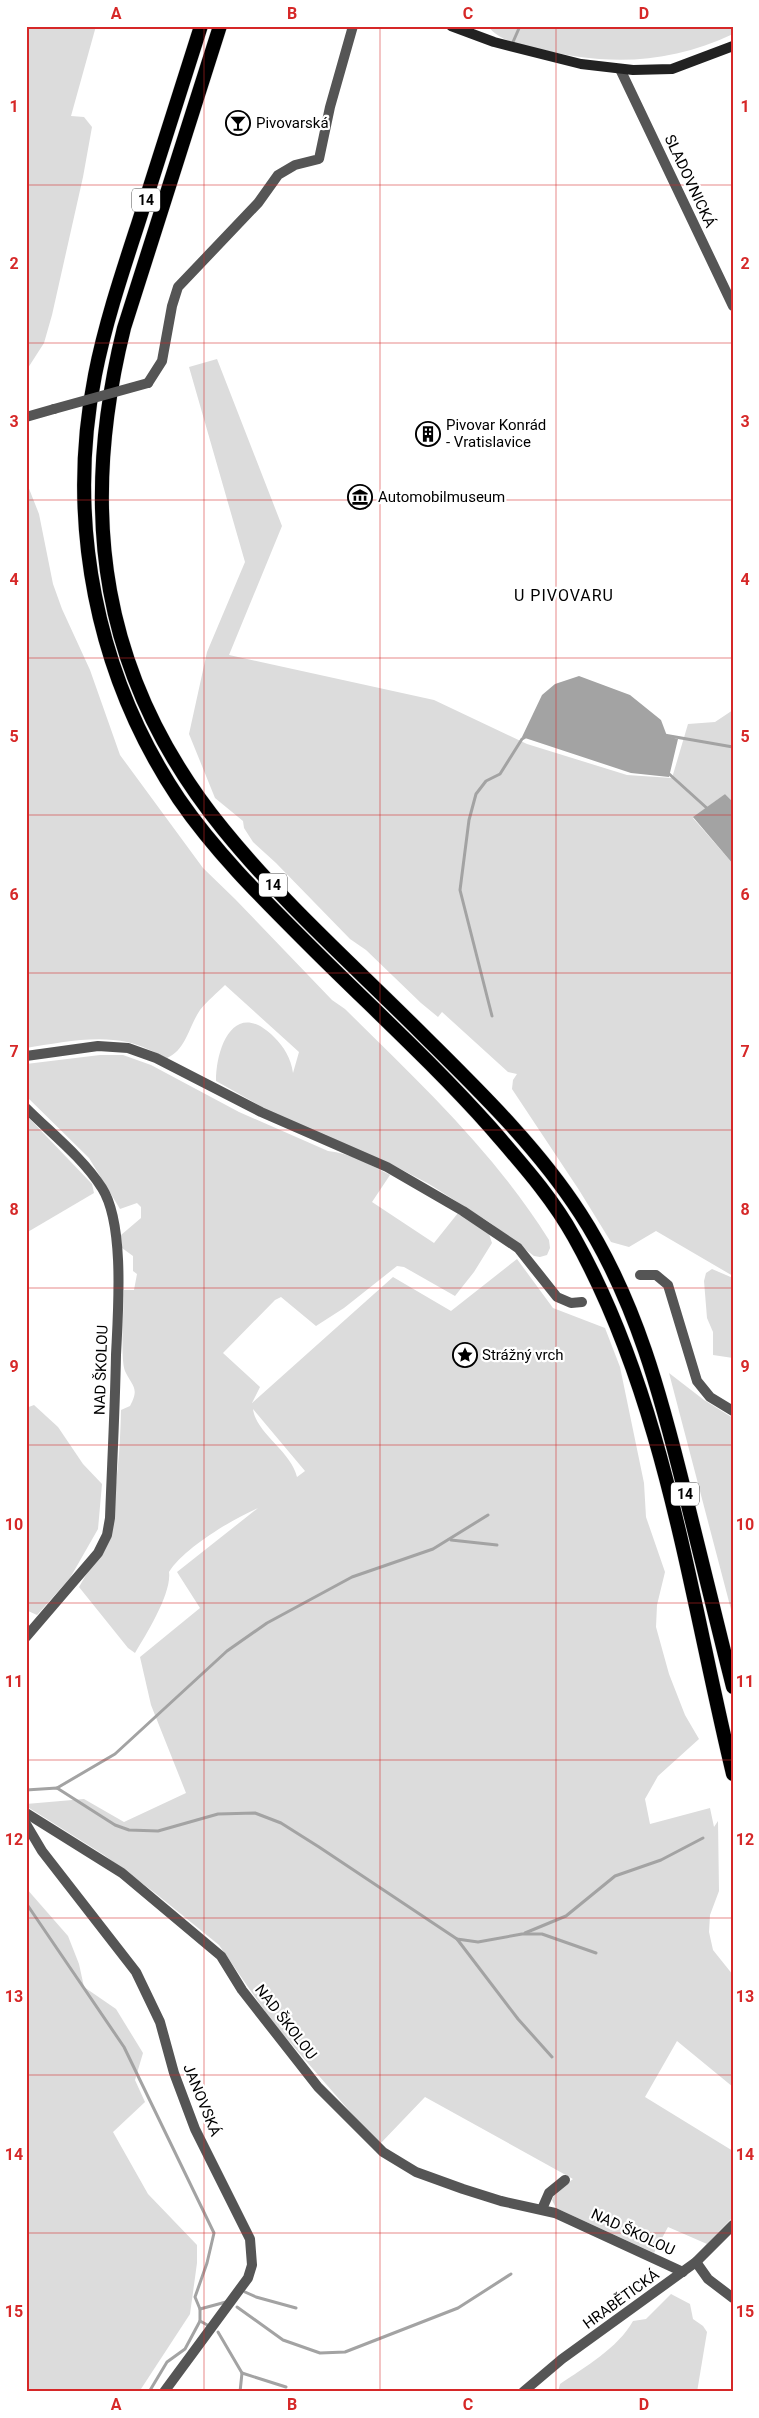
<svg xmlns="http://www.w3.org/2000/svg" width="759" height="2418" viewBox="0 0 759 2418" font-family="Roboto,sans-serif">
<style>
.green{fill:#dcdcdc;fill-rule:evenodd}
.water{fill:#a3a3a3}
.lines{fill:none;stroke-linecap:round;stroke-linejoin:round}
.stream{stroke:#a3a3a3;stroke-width:3}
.trunk-casing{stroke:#dbdbdb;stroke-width:15}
.minor{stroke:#555;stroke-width:10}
.secondary{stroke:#222;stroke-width:10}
.trunk{stroke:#000;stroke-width:14}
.minor-bridge{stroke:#555;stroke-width:10}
.grid{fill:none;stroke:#d62828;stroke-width:1;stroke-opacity:0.55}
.labels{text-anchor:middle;stroke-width:4.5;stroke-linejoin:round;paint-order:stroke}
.shield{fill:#fff;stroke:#4c4c4c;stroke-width:1}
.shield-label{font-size:14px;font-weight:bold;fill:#000}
.poi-label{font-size:15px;fill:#000;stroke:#fff;text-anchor:start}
.street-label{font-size:15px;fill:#000;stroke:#fff}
.neighbourhood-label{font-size:16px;letter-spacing:1px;fill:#000;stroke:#fff}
.neatline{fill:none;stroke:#d62828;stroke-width:2}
.grid-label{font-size:16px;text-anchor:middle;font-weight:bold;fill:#d62828}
</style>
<rect width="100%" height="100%" fill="#fff"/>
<g class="green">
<polygon points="26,26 96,26 71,116 84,117 92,127 83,177 52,315 44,343 26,371"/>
<path d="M 488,26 L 733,26 L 733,34 C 668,65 604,66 535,48 C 519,44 499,41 488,26 Z"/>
<polygon points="217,359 282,526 229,655 434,700 527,744 627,775 672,778 688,724 715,722 733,710 733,802 725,794 693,818 733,864 733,1276 656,1231 629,1247 611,1242 579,1190 512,1089 513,1080 517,1074 508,1072 442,1012 438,1017 421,1003 366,950 350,939 276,863 253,842 244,828 243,821 215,798 189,734 207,652 245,562 189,367"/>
<path d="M 26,481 L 39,514 L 53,584 L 62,609 L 90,670 L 120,755 L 203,868 L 235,899 L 332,1000 L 345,1009 C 418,1081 495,1153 549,1240 L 550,1248 L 547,1255 L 540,1257 L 534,1256 L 489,1222 L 429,1184 L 393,1165 L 271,1112 L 216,1081 C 216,1046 235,998 274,1037 C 284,1047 291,1058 293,1073 L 299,1052 L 225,985 C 217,993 207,1001 200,1010 C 189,1026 186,1050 167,1058 C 154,1052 141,1045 127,1042 C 95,1035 58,1043 26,1048 Z"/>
<path d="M 100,1055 L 123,1055 L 151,1065 L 239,1112 L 328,1151 C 350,1153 371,1165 390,1175 L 372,1202 L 434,1243 L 458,1213 L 489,1234 L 492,1243 L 474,1272 L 455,1296 L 404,1267 L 397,1266 L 344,1308 L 316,1326 L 281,1297 L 275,1300 L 223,1353 L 260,1387 L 252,1403 L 393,1277 L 451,1311 L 517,1259 L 553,1308 L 605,1328 L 620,1367 L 644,1483 L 646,1517 L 665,1572 L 657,1605 L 656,1627 L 669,1674 L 685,1715 L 699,1739 L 658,1776 L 645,1799 L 650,1824 L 710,1808 L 714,1827 L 718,1821 L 719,1891 L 710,1915 L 709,1932 L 713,1950 L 733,1975 L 733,2087 L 677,2041 L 645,2097 L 733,2151 L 733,2217 L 707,2244 L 668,2227 L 654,2253 L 556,2208 L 552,2200 L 555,2193 L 573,2179 L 425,2097 L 379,2145 L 273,2023 L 219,1945 L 155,1893 L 104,1855 L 26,1806 L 26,1804 L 84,1799 L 124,1822 L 186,1793 L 151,1705 L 140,1657 L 200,1608 L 177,1572 L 258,1508 C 231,1520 184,1548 169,1572 C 172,1593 146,1635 135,1653 L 128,1648 L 79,1587 C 87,1573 97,1558 102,1543 C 117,1502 120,1453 121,1410 L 130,1406 C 140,1388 132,1386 125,1371 C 120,1359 124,1305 124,1290 L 134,1290 L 137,1274 L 133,1271 L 133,1256 L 122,1248 L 121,1235 L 141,1218 L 141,1207 L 137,1203 L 120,1209 L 89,1158 L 26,1096 L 26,1064 ZM 253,1409 L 305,1471 L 297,1477 C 291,1451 256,1433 253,1409 Z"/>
<polygon points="26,1115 92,1184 94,1193 26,1233"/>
<polygon points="712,1269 733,1278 733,1358 713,1355 713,1332 707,1318 704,1281 706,1273"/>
<polygon points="669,1373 704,1400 733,1418 733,1617"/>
<polygon points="34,1405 58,1427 83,1464 102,1484 98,1529 70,1578 37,1615 26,1610 26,1408"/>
<polygon points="26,1888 68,1936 79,1964 84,1987 116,2009 143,2053 135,2080 145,2102 113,2132 148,2194 197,2245 197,2263 190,2314 139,2392 26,2392"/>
<path d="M 671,2294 L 690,2304 L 693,2319 L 703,2326 L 707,2332 L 697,2392 L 558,2392 L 560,2384 C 585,2367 618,2348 633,2321 L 646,2319 Z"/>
</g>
<g class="water">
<polygon points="579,676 630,695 661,720 667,736 678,739 669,777 631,773 522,737 542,695 555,684"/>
<polygon points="725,794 733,802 733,864 693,817"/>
</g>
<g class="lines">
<g class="stream">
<polyline points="513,42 520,26"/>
<polyline points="664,735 733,747"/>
<polyline points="667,772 709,810"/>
<polyline points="492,1016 460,890 469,820 476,794 486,781 500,774 522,739 527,736"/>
<polyline points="451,1540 497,1545"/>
<polyline points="57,1788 115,1754 227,1651 267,1623 352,1577 433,1549 488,1515"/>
<polyline points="26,1790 57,1788 115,1825 129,1830 158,1831 218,1814 255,1813 281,1823 319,1847 457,1939 478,1942 522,1934 542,1934 596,1953"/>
<polyline points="26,1903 124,2047 214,2233 207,2263 195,2297 200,2309 200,2321 211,2327"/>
<polyline points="525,1933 566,1916 615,1876 661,1860 703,1838"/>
<polyline points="457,1939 518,2019 552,2057"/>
<polyline points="245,2292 256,2297 296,2308"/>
<polyline points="237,2307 283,2340 320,2353 345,2352 458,2308 511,2274"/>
<polyline points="200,2309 226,2302"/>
<polyline points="218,2332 242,2373 240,2392"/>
<polyline points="242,2373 286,2387"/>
<polyline points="149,2392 167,2362 185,2349 200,2321"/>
</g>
<defs>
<g id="trunk">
<path d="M 201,26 C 180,92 159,158 138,224 C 122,273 105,324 95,375 C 66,522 96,675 179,799 C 216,853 264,900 310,946 C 371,1007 434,1064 491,1128 C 521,1163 552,1197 574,1237 C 665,1399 690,1597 733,1774"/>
<path d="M 220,26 L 124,328 C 78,513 100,678 223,829 C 282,902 353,965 419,1031 C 476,1088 536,1145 580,1213 C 636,1299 662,1399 686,1497 C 702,1561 717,1624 733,1687"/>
</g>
</defs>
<use href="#trunk" class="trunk-casing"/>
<g class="minor">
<polyline points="620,69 733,306"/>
<polyline points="148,383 162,361 172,306 178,287 258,203 278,175 295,165 319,159 330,107 353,26"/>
<polyline points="26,417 54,409"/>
<polyline points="26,1056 98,1046 128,1048 156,1058 261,1112 387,1167 463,1211 518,1248 557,1297 571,1303 582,1302"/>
<path d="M 26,1108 C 51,1133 83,1158 102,1188 C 125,1224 118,1312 116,1355 C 115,1410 112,1464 110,1518 L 107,1535 L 98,1553 L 26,1637"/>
<polyline points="640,1275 656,1275 668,1285 697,1381 710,1397 733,1411"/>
<polyline points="26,1813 122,1873 221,1956 242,1990 318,2087 383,2152 416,2172 463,2189 501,2201 555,2213 683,2272"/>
<polyline points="26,1824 42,1851 136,1972 160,2022 174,2073 195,2129 250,2239 252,2265 248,2278 164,2392"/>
<polyline points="542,2209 549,2193 565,2180"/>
<polyline points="696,2262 708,2279 733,2298"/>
<polyline points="523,2392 562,2359 696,2262 733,2225"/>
</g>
<polyline class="secondary" points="451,26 494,42 581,64 633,70 672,69 733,46"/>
<use href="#trunk" class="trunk"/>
<polyline class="minor-bridge" points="54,409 148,383"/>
</g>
<path class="grid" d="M 204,26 L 204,2392M 380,26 L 380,2392M 556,26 L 556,2392M 26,185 L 733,185M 26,343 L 733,343M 26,500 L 733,500M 26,658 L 733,658M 26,815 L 733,815M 26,973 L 733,973M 26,1130 L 733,1130M 26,1288 L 733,1288M 26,1445 L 733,1445M 26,1603 L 733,1603M 26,1760 L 733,1760M 26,1918 L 733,1918M 26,2075 L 733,2075M 26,2233 L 733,2233"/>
<defs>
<symbol id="bar-ring" viewBox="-11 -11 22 22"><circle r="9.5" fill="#fff" stroke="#000" stroke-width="1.5"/><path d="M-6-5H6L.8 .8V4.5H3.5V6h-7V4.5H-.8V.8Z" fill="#000"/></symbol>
<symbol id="building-ring" viewBox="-11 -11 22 22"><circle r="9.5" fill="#fff" stroke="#000" stroke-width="1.5"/><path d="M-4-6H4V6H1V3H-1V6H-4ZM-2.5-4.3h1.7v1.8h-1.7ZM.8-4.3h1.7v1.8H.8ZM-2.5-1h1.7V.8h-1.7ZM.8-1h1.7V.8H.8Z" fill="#000"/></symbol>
<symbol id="museum-ring" viewBox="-11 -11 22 22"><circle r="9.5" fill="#fff" stroke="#000" stroke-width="1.5"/><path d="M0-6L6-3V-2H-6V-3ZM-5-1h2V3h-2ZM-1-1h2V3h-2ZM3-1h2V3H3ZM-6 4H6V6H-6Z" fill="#000"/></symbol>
<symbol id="sight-ring" viewBox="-11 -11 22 22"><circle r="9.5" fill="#fff" stroke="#000" stroke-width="1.5"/><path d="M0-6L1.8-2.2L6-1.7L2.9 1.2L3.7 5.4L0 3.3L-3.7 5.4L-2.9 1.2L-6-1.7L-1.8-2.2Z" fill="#000"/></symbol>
</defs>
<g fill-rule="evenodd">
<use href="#bar-ring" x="224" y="109" width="28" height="28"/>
<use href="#building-ring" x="414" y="420" width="28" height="28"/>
<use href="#museum-ring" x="346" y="483" width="28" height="28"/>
<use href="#sight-ring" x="451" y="1341" width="28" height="28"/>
</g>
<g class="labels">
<g class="shield">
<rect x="132" y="188.5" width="28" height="23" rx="4"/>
<rect x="259" y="873.5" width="28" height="23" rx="4"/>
<rect x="671" y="1482.5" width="28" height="23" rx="4"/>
</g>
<g class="shield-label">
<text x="146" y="205">14</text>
<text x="273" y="890">14</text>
<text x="685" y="1499">14</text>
</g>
<g class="poi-label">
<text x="256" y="128">Pivovarská</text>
<text x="446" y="430">Pivovar Konrád<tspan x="446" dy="17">- Vratislavice</tspan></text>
<text x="378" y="502">Automobilmuseum</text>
<text x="482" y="1360">Strážný vrch</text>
</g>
<g class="street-label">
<text transform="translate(690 181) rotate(65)" y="5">SLADOVNICKÁ</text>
<text transform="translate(101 1370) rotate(-88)" y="5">NAD ŠKOLOU</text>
<text transform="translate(286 2022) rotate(52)" y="5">NAD ŠKOLOU</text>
<text transform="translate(202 2100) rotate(68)" y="5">JANOVSKÁ</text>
<text transform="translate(633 2232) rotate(25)" y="5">NAD ŠKOLOU</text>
<text transform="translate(621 2299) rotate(-36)" y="5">HRABĚTICKÁ</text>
</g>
<g class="neighbourhood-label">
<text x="564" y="601">U PIVOVARU</text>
</g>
</g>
<rect width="759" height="2418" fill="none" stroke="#ffffff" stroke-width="55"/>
<rect x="28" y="28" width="704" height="2362" class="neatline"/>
<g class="grid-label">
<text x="116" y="19">A</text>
<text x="292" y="19">B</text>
<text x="468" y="19">C</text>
<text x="644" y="19">D</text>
<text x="14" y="112">1</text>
<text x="745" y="112">1</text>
<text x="14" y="269">2</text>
<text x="745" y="269">2</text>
<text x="14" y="427">3</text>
<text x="745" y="427">3</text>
<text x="14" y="585">4</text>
<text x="745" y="585">4</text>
<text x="14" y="742">5</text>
<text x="745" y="742">5</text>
<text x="14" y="900">6</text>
<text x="745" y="900">6</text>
<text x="14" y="1057">7</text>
<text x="745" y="1057">7</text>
<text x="14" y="1215">8</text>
<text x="745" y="1215">8</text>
<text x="14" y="1372">9</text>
<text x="745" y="1372">9</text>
<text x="14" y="1530">10</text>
<text x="745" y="1530">10</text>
<text x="14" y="1687">11</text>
<text x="745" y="1687">11</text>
<text x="14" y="1845">12</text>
<text x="745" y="1845">12</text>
<text x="14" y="2002">13</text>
<text x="745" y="2002">13</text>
<text x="14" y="2160">14</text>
<text x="745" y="2160">14</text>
<text x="14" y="2317">15</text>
<text x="745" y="2317">15</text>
<text x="116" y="2410">A</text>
<text x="292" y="2410">B</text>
<text x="468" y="2410">C</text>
<text x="644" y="2410">D</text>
</g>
</svg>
